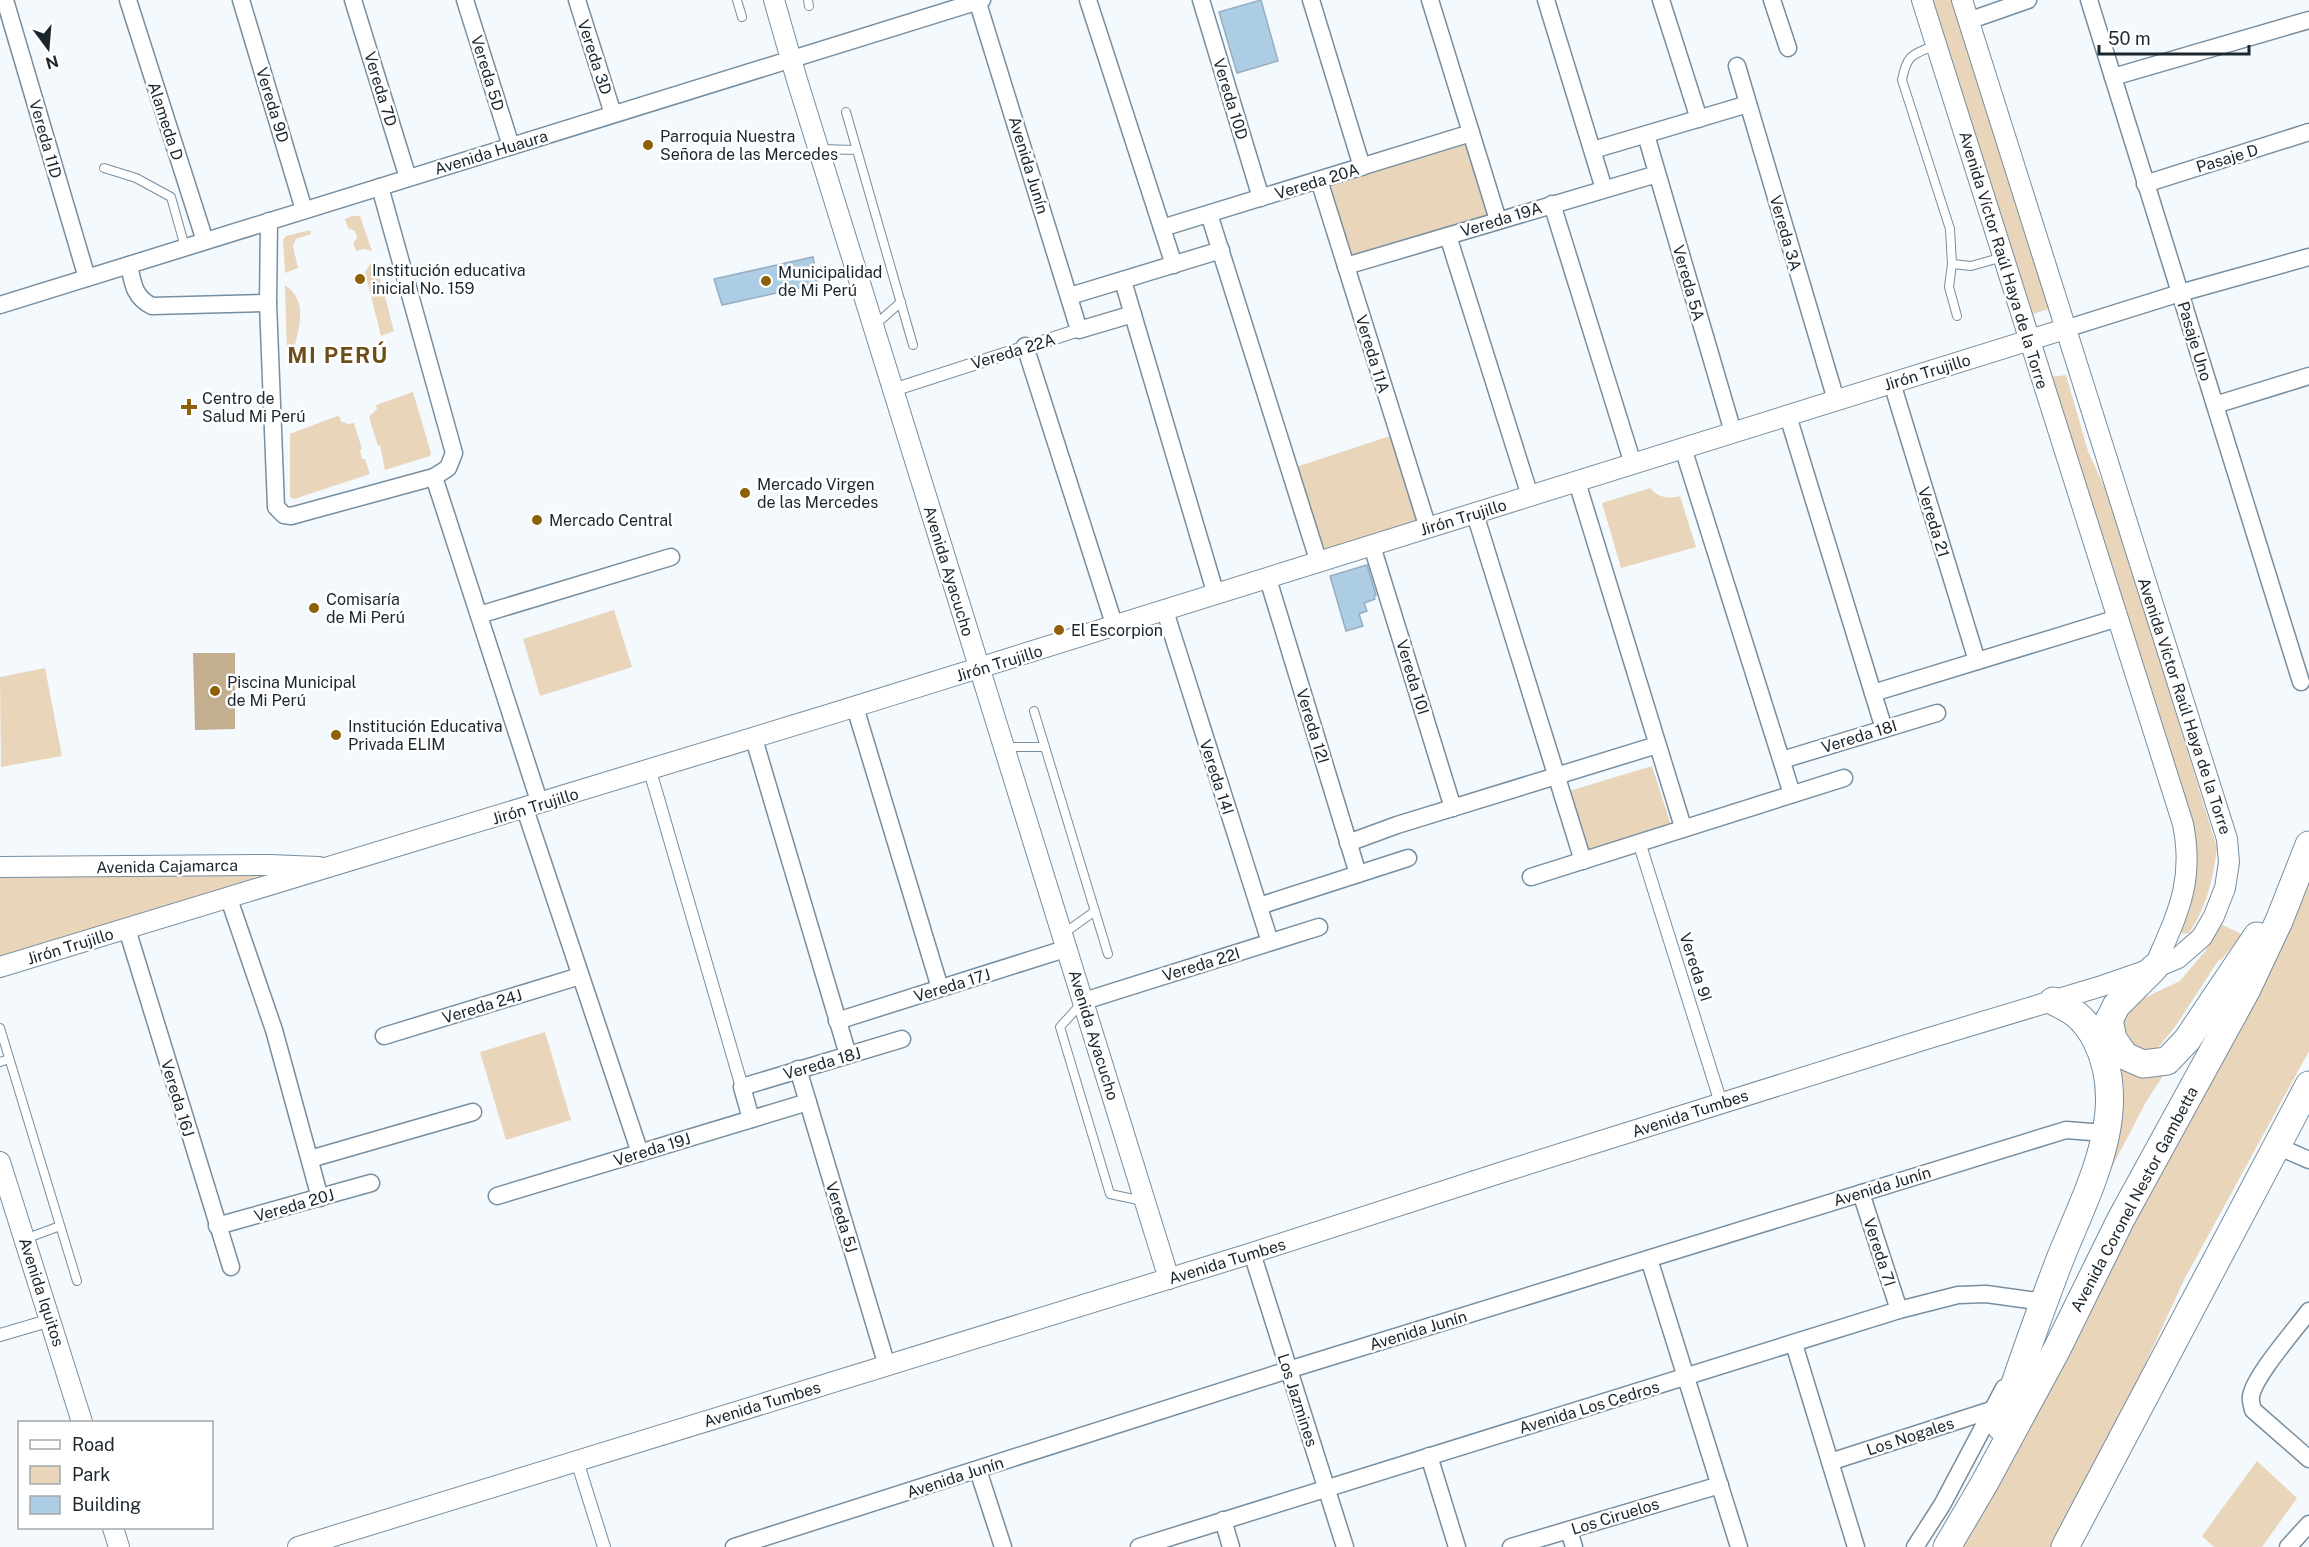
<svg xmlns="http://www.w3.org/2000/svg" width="2309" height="1547" viewBox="0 0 2309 1547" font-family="'Public Sans',sans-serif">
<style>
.green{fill:#e9d5ba}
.water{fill:#c3ae90}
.building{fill:#adcde4;stroke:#95aec0;stroke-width:1.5}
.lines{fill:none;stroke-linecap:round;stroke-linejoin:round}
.service-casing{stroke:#768ea0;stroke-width:10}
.pedestrian-casing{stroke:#768ea0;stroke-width:14}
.minor-casing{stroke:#768ea0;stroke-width:19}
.tertiary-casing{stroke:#768ea0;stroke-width:22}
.trunk-casing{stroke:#768ea0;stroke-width:29}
.service{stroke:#fff;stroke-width:8}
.pedestrian{stroke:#fff;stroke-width:12}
.minor{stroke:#fff;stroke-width:16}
.tertiary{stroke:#fff;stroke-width:20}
.trunk{stroke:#fff;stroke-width:27}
.poi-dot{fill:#8e6007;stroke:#fff;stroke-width:2}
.labels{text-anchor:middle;stroke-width:5;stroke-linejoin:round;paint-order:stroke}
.street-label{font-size:16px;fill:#1c262d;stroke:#fff}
.poi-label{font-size:16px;fill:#1c262d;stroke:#fff;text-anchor:start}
.district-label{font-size:22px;font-weight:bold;letter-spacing:1.5px;fill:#6d4d18;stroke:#fff}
</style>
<rect width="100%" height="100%" fill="#f4f9fd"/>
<g class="green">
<polygon points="1931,0 1953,0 2049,309 2030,315"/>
<polygon points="1468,140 1491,217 1349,259 1326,181"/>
<polygon points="352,216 360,216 372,251 363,249 356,251 353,243 357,238 355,231 348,228 345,219"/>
<polygon points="310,230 311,234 296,239 293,246 298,268 285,273 283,240 286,236"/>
<polygon points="376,263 394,331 381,336 365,272 370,264"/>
<path d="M 285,285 C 310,303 298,328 293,354 L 287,355 Z"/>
<path d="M 2066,375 L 2088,451 L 2112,504 L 2217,848 C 2213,879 2207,907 2189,933 L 2183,934 L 2179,930 C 2193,891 2199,875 2193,833 L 2050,377 Z"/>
<polygon points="413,392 431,453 430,456 385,470 380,445 378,446 369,417 377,409 376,405"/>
<polygon points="337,416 341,418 340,421 348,424 354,423 362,449 360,450 362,459 365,459 370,474 294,499 290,497 290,434"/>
<polygon points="1393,435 1422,525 1322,556 1296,467"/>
<path d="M 1650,488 C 1659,498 1668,499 1680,496 L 1696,547 L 1621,568 L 1602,503 Z"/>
<polygon points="614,610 632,667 540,696 523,639"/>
<polygon points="45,668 62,756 1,767 0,677"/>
<polygon points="1652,766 1671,825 1584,852 1566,792"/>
<polygon points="264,873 272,879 0,964 0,878"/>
<polygon points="2309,879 2309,1051 2185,1278 2091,1481 2052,1547 1962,1547 1976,1526"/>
<polygon points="2218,923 2242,934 2223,958 2218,961 2175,1027 2157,1049 2142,1053 2120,1034 2127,1006 2180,981 2206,950"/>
<polygon points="545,1032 571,1120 506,1140 480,1052"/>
<polygon points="2109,1056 2168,1068 2146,1102 2090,1209"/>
<polygon points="2257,1461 2297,1498 2262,1547 2214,1547 2202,1536"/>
</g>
<polygon class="water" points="193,653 235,653 235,729 195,730"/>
<g class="building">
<polygon points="1261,0 1278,61 1237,73 1219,12"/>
<polygon points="813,257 818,284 722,305 714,279"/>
<polygon points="1367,565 1376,595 1374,596 1375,599 1364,603 1367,611 1359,614 1363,626 1346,631 1330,576"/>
</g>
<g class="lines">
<defs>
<g id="service">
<polyline points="737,0 742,17"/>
<polyline points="808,0 809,6"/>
<path d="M 1936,45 C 1912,55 1907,54 1902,80 L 1950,229 L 1952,264 L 1949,287 L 1957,316"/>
<polyline points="846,112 913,345"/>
<polyline points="820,149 856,150"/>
<polyline points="104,168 136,178 171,197 185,247"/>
<polyline points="1952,264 1971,266 2003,257"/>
<polyline points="874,326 901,302"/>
<polyline points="1034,711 1108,954"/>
<polyline points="1004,747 1045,747"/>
<polyline points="1063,934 1095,911"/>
<polyline points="1081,1004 1060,1027 1110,1194 1143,1201"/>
<polyline points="0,1028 77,1281"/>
<polyline points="0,1062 9,1059"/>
<polyline points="25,1239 60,1226"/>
</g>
<g id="pedestrian">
<polyline points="893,390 1079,330"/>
<polyline points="650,771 742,1087"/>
<polyline points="1639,842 1721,1103"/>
<polyline points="0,1335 51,1320"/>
<polyline points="577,1461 604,1547"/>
</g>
<g id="minor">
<polyline points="5,0 87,278"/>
<polyline points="128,0 205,241"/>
<polyline points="241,0 304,210"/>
<polyline points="353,0 408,178"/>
<polyline points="465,0 511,146"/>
<polyline points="577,0 613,114"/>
<polyline points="977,0 1079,330 1133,314"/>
<polyline points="1088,0 1174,265"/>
<polyline points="1201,0 1261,198"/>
<polyline points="1311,0 1362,167"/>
<polyline points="1430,0 1498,220"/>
<polyline points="1546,0 1604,189"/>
<polyline points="1661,0 1699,119"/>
<polyline points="1772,0 1788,48"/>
<polyline points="2089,0 2301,682"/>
<polyline points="1968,21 2028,0"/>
<polyline points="1737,66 1836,400"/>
<polyline points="2113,77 2309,20"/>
<polyline points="1646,135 1733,432"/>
<polyline points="1593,150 1748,104"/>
<polyline points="1319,180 1428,528"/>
<polyline points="2145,184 2309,132"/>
<polyline points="380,187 454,453 448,468 434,477 540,804"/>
<polyline points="1552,204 1633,464"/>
<polyline points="1209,214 1319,563"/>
<polyline points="269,221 268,303 276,507 284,515 291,516 434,477"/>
<polyline points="1162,228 1471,133"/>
<polyline points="1448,236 1530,496"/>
<path d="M 129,265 C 133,284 134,297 152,306 L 268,303"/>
<polyline points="1346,266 1657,174"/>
<polyline points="1123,281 1216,595"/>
<polyline points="1070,296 1221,250"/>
<polyline points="0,305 982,0"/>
<polyline points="2065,329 2180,293 2309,257"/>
<polyline points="1025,346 1115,627"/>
<polyline points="1892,383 1977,661"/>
<polyline points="2215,405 2309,376"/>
<polyline points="1788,416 1884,729"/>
<polyline points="1683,448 1792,794"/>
<polyline points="1577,482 1683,827"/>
<polyline points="1475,514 1583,861"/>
<polyline points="1372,546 1453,808"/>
<polyline points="1268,579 1358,874"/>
<polyline points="1165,611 1270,942"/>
<polyline points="479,615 671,557"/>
<polyline points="1873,693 2118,618"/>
<polyline points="855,707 940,988"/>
<polyline points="754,739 848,1055"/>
<polyline points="1782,760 1937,713"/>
<polyline points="525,809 640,1153"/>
<polyline points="1348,843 1397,825 1657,745"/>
<polyline points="1531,877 1844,778"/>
<polyline points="229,899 274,1030 320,1198"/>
<polyline points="1259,906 1408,858"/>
<polyline points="127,929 231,1267"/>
<polyline points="1084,1001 1319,927"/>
<polyline points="837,1021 1068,948"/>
<polyline points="384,1036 580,976"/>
<polyline points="798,1069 887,1366"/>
<polyline points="751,1119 742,1087 902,1039"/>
<polyline points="2277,1146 2309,1160"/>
<polyline points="310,1159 473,1112"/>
<polyline points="1861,1193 1899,1310"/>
<polyline points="497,1196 808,1102"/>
<polyline points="217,1226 371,1183"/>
<polyline points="1252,1253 1345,1547"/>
<polyline points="1649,1259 1739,1547"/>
<path d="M 2309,1311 C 2295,1330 2255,1375 2251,1396 C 2250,1401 2252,1405 2253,1410 L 2309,1459"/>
<polyline points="1794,1344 1856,1547"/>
<polyline points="1429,1456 1457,1547"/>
<polyline points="1830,1462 1991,1410"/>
<polyline points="978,1470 1003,1547"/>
<polyline points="1223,1520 1231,1547"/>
<polyline points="1569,1530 1574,1547"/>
<polyline points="734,1547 1288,1370 2066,1130 2105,1133"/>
<polyline points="1139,1547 1899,1310 1958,1295 1986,1294 2044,1302"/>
<polyline points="1511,1547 1720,1485"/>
<polyline points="1915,1547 1942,1505 2004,1388"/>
<polyline points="2288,1547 2309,1524"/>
</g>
<g id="tertiary">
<polyline points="774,0 797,80 1169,1279"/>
<path d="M 1922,0 L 2183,824 C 2195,884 2176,916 2154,968"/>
<polyline points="0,867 269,865 319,867"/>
<path d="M 0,967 C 690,760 1378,545 2065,329"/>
<polyline points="0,1162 82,1422"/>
<polyline points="113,1528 119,1547"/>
<polyline points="298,1547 1252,1253 1509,1170 1926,1039 2105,985 2154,968 2178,958 2202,937 2214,916 2225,888 2229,862 2227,839 1962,0"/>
</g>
<g id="trunk">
<polyline points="2109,1020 2113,1039 2125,1056 2143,1064 2167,1061 2187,1040 2257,936"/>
<polyline points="2102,1035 2116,1006 2154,968"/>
<path d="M 2001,1427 C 2018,1372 2037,1320 2057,1267 C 2083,1198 2134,1114 2096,1040 C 2092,1032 2084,1021 2077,1015 C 2070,1009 2061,1005 2053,1001"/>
<polyline points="1947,1547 1984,1484 2057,1349 2121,1219 2247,989 2279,921 2309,845"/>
<polyline points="2065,1547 2309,1085"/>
</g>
</defs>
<use href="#service" class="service-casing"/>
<use href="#pedestrian" class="pedestrian-casing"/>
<use href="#minor" class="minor-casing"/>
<use href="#tertiary" class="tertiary-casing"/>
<use href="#trunk" class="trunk-casing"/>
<use href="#service" class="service"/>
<use href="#pedestrian" class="pedestrian"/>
<use href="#minor" class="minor"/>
<use href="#tertiary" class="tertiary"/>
<use href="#trunk" class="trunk"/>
</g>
<g class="poi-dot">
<circle cx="648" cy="145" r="6"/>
<circle cx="360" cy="279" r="6"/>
<circle cx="766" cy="281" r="6"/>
<path d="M186 398h6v6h6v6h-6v6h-6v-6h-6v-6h6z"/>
<circle cx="745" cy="493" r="6"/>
<circle cx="537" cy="520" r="6"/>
<circle cx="314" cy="608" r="6"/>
<circle cx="1059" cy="630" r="6"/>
<circle cx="215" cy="691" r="6"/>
<circle cx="336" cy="735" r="6"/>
</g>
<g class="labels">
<g class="street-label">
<text transform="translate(595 57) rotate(72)" y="6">Vereda 3D</text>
<text transform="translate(488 73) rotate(73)" y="6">Vereda 5D</text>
<text transform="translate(381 89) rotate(73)" y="6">Vereda 7D</text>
<text transform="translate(1231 99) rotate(73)" y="6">Vereda 10D</text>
<text transform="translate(273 105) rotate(73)" y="6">Vereda 9D</text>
<text transform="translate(166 121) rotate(72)" y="6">Alameda D</text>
<text transform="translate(46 139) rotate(74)" y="6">Vereda 11D</text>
<text transform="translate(491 152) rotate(-17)" y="6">Avenida Huaura</text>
<text transform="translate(2227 158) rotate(-17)" y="6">Pasaje D</text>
<text transform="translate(1029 165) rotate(73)" y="6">Avenida Junín</text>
<text transform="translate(1317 181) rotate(-17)" y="6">Vereda 20A</text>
<text transform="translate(1501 219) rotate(-17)" y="6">Vereda 19A</text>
<text transform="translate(1786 233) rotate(74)" y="6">Vereda 3A</text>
<text transform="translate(2004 260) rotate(73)" y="6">Avenida Víctor Raúl Haya de la Torre</text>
<text transform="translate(1689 283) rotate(74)" y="6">Vereda 5A</text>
<text transform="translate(2195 341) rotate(73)" y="6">Pasaje Uno</text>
<text transform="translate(1013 351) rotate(-17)" y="6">Vereda 22A</text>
<text transform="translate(1373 354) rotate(73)" y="6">Vereda 11A</text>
<text transform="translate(1927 372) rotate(-17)" y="6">Jirón Trujillo</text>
<text transform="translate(1463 517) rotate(-17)" y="6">Jirón Trujillo</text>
<text transform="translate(1934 522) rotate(73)" y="6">Vereda 21</text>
<text transform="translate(949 571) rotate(73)" y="6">Avenida Ayacucho</text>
<text transform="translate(999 663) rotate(-17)" y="6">Jirón Trujillo</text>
<text transform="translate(1413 677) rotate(73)" y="6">Vereda 10I</text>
<text transform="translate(2185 706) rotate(72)" y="6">Avenida Víctor Raúl Haya de la Torre</text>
<text transform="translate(1313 726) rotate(73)" y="6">Vereda 12I</text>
<text transform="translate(1859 736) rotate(-17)" y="6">Vereda 18I</text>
<text transform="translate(1217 777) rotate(72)" y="6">Vereda 14I</text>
<text transform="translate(535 806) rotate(-17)" y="6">Jirón Trujillo</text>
<text transform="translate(167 866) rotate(-1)" y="6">Avenida Cajamarca</text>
<text transform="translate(70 946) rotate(-17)" y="6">Jirón Trujillo</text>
<text transform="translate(1201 964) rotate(-17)" y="6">Vereda 22I</text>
<text transform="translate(1696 967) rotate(72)" y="6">Vereda 9I</text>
<text transform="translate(952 985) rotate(-17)" y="6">Vereda 17J</text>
<text transform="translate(482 1006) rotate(-17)" y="6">Vereda 24J</text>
<text transform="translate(1094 1035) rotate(73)" y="6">Avenida Ayacucho</text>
<text transform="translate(822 1063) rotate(-16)" y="6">Vereda 18J</text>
<text transform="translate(178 1098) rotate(73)" y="6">Vereda 16J</text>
<text transform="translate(1690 1113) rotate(-18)" y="6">Avenida Tumbes</text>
<text transform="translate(652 1149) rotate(-17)" y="6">Vereda 19J</text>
<text transform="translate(1882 1186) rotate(-17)" y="6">Avenida Junín</text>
<text transform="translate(2134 1199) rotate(-62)" y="6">Avenida Coronel Nestor Gambetta</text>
<text transform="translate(294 1205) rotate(-16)" y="6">Vereda 20J</text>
<text transform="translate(842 1217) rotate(73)" y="6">Vereda 5J</text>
<text transform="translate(1880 1252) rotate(72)" y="6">Vereda 7I</text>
<text transform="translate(1227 1261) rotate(-17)" y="6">Avenida Tumbes</text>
<text transform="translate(42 1292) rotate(72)" y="6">Avenida Iquitos</text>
<text transform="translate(1418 1330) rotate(-17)" y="6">Avenida Junín</text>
<text transform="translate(1298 1400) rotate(72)" y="6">Los Jazmines</text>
<text transform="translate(762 1404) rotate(-17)" y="6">Avenida Tumbes</text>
<text transform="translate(1589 1407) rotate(-17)" y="6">Avenida Los Cedros</text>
<text transform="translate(1910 1436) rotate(-18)" y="6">Los Nogales</text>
<text transform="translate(955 1477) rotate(-18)" y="6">Avenida Junín</text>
<text transform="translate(1615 1516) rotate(-17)" y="6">Los Ciruelos</text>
</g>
<g class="poi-label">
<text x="660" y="142">Parroquia Nuestra<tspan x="660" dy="18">Señora de las Mercedes</tspan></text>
<text x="372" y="276">Institución educativa<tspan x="372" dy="18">inicial No. 159</tspan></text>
<text x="778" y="278">Municipalidad<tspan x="778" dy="18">de Mi Perú</tspan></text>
<text x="202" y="404">Centro de<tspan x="202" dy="18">Salud Mi Perú</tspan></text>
<text x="757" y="490">Mercado Virgen<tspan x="757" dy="18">de las Mercedes</tspan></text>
<text x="549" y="526">Mercado Central</text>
<text x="326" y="605">Comisaría<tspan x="326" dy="18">de Mi Perú</tspan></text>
<text x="1071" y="636">El Escorpion</text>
<text x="227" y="688">Piscina Municipal<tspan x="227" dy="18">de Mi Perú</tspan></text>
<text x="348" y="732">Institución Educativa<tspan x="348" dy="18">Privada ELIM</tspan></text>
</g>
<g class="district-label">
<text x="338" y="363">MI PERÚ</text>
</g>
</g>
<rect x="18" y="1421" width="195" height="108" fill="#ffffff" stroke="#a4a8ab" stroke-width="1.5"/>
<rect x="30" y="1440" width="30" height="9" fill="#ffffff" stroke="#a4a8ab" stroke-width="1.5"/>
<text x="72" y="1451" font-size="18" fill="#1c262d">Road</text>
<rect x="30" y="1466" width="30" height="18" fill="#e9d5ba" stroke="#a4a8ab" stroke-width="1.5"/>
<text x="72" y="1481" font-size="18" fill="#1c262d">Park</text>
<rect x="30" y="1496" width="30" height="18" fill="#adcde4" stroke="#a4a8ab" stroke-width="1.5"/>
<text x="72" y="1511" font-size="18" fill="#1c262d">Building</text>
<g transform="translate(48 48) rotate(164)" stroke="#ffffff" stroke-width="4.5" paint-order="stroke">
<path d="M0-4.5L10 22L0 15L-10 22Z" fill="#1c262d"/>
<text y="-9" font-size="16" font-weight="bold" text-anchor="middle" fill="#1c262d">N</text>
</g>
<path d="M2099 45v9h150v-9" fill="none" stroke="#1c262d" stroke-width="3"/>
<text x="2108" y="45" font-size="18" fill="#1c262d" stroke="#ffffff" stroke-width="4.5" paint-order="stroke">50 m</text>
</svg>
